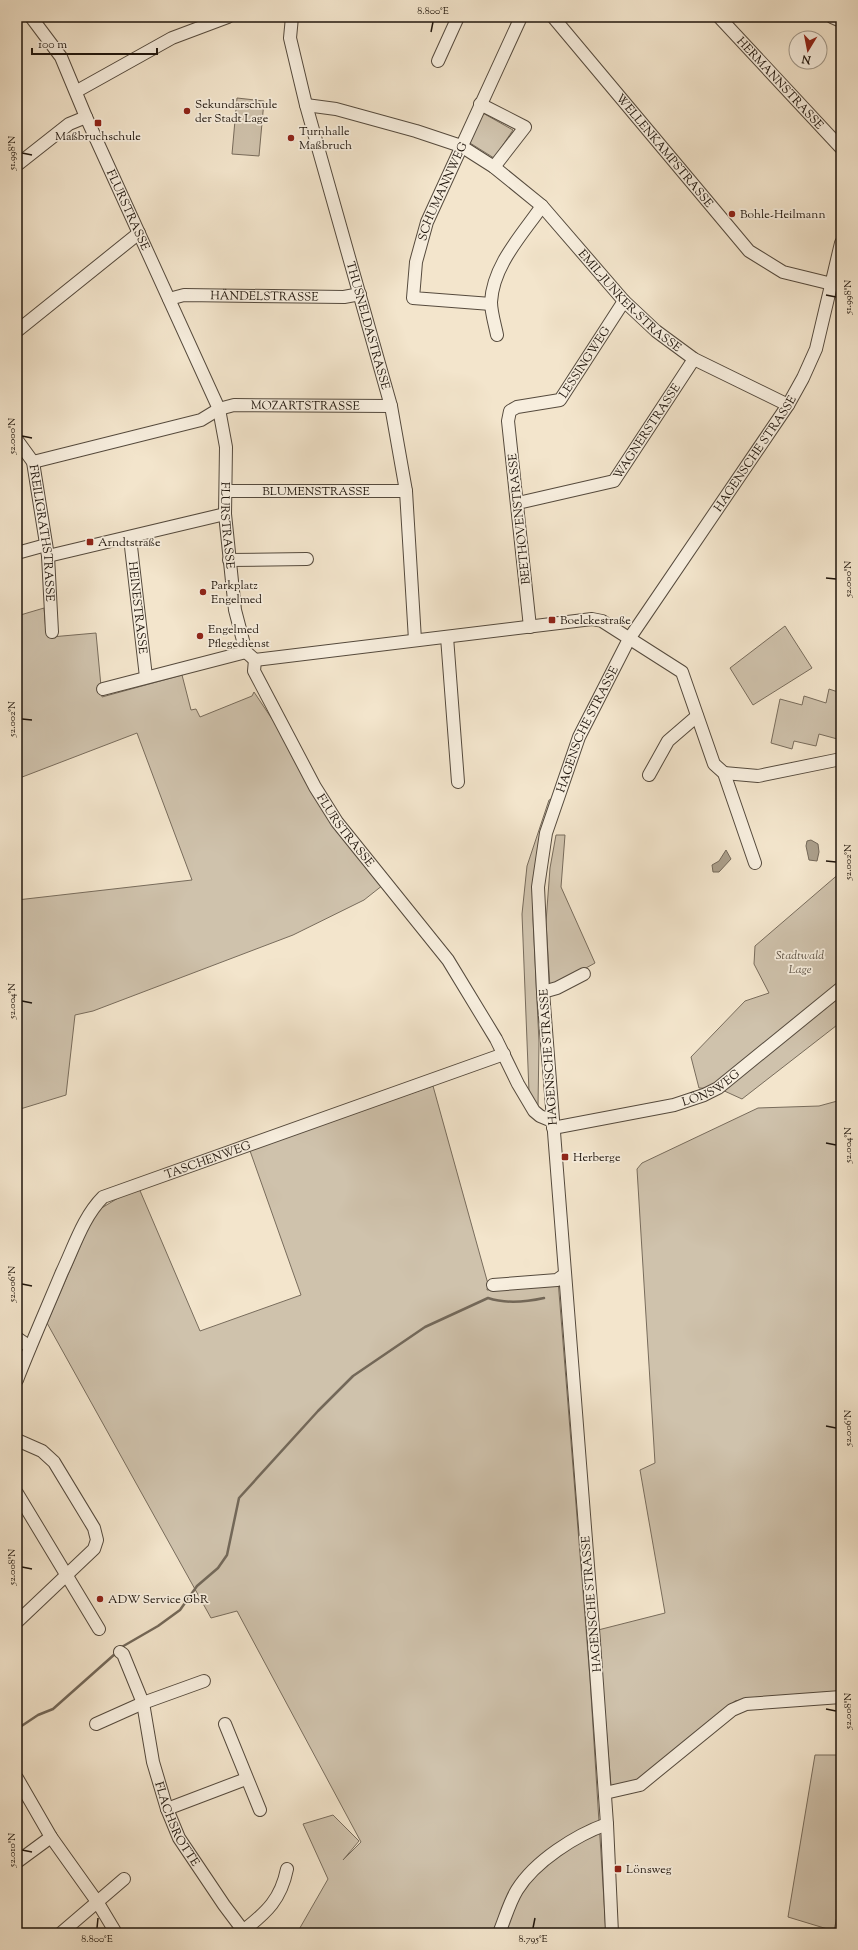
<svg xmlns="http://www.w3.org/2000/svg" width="858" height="1950" viewBox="0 0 858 1950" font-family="'Sorts Mill Goudy',serif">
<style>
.green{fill:#cfc2ac;stroke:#786c5c}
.water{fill:#ab9f8b;stroke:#736859}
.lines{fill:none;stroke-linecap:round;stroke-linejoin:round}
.stream{stroke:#736859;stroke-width:2.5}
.minor-casing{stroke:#554a3d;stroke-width:14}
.minor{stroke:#f7eede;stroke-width:12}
.ticks{fill:none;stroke:#20160d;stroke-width:1.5}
.poi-dot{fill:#8f2418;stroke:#f7eede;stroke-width:1.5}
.labels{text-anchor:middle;stroke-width:3.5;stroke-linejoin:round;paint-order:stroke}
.street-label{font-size:12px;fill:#20160d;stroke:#f7eede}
.poi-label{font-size:12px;fill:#20160d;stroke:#f7eede;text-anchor:start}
.park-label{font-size:12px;font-style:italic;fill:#5d5245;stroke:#f7eede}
.neatline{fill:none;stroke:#20160d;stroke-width:1.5}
.ticks-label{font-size:10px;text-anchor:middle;fill:#20160d}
</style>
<rect width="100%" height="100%" fill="#f3e5cc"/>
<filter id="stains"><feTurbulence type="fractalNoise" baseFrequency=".005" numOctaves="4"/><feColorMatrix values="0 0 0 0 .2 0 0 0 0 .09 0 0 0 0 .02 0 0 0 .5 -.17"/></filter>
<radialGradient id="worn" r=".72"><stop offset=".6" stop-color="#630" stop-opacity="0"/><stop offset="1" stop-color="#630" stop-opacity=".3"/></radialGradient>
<g class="green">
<polygon points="237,98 264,101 259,156 232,154"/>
<polygon points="481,112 513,130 494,158 470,143 468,137"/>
<polygon points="44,608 46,631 51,637 96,633 102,697 182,675 191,710 196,709 200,717 252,696 254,692 383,885 364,900 293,935 93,1011 75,1015 66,1095 17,1110 17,900 192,880 137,733 17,779 17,616"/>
<polygon points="785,626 812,668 753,705 730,668"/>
<polygon points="829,689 841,693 841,740 819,734 816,746 794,741 792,749 771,743 780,699 802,705 804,696 826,703"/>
<polygon points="551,799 540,845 535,877 533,919 539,1042 538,1106 529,1092 522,914 527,866 549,800"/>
<polygon points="556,835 565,835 561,887 595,963 550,988 546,922 550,868"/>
<polygon points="841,872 841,1022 742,1099 720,1089 699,1088 691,1057 745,1001 769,993 754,964 755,946"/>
<polygon points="433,1086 488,1284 487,1290 558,1280 590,1679 606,1933 297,1933 328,1879 303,1824 333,1815 359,1841 343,1860 361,1842 237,1611 211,1618 47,1323 95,1212 138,1186 200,1331 301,1295 249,1148"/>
<polygon points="841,1100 841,1691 749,1698 735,1701 639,1781 611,1786 598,1630 665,1613 640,1470 655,1463 637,1169 642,1163 758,1108 819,1106"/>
<polygon points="815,1755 841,1755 841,1896 834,1931 788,1917"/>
</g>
<g class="water">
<polygon points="811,840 818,844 819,852 817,861 809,860 806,846 807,841"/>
<polygon points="726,850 731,859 719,872 713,872 712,865 719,861"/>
</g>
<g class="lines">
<g class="stream">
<path d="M 120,1648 L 158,1626 L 180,1610 L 197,1586 L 218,1568 L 227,1555 L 239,1498 L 318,1411 L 353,1376 L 425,1327 L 488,1298 C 506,1304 526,1302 544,1298"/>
<polyline points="17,1729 38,1715 53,1709 116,1653"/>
</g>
<defs>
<g id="minor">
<path id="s1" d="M 31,17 L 61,57 L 86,117 L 219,409 L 226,447 L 225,514 L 235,610 L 246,652 L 255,660"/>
<path id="s2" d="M 292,17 L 290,38 L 306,105 L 391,406 L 406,491 L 415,640"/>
<path id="s3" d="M 553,17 L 749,251 L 783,272 L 832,284"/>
<path id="s4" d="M 719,17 L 841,148"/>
<polyline points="832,17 841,21"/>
<polyline points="438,61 458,17"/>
<polyline points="77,91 172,38 228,17"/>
<polyline points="480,104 525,127 494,167"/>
<path id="s5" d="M 306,105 L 336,109 L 416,131 L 461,146 L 494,167 L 542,206 L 624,301 L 656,331 L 694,359 L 788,405"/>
<polyline points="17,165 69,124 86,117"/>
<path id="s6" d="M 169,299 L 184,295 L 344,297 L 360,294"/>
<path id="s7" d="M 491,304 L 413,298 L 416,262 L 427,222 L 521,17"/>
<polyline points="17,331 139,233"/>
<path d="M 497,335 C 495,325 491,312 491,302 C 493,265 522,235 542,206"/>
<path id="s8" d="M 17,440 L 33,462 L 48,556 L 52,632"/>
<path id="s9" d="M 33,462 L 201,420 L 219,409 L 234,405 L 391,406"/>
<path id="s10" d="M 226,491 L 406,491"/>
<path id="s11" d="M 518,503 L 614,481 L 694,359"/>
<path id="s12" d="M 130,538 L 146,677"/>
<polyline points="17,553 46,545"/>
<polyline points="48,556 225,514"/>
<polyline points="229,560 307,559"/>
<path id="s13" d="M 530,627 L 508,421 L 510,411 L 517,407 L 560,400 L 624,301"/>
<polyline points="447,637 458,782"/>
<polyline points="255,660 592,619 602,621 682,672 714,764 724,773 755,863"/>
<path id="s14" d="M 255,660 L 254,671 L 315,787 L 337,822 L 448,960 L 496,1039 L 518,1084 L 534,1111 L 540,1116 L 552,1121"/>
<polyline points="103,689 246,652"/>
<polyline points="724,773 758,776 841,759"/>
<polyline points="649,775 668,741 697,716"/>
<polyline points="543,992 557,988 584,974"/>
<path id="s15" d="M 553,1128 L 674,1105 L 704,1095 L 718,1088 L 841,988"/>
<polyline points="493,1285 557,1280 564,1275"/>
<polyline points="17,1338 30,1347"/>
<path id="s16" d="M 17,1380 C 31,1344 47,1308 62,1272 C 74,1247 83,1217 103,1197 L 504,1054"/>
<polyline points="17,1440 42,1451 54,1462 94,1528 97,1540 94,1549 17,1622"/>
<polyline points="17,1493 99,1629"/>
<path id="s17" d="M 120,1652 L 123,1654 L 143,1703 L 153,1762 L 167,1809 L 179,1838 L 224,1905 L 245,1933"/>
<polyline points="96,1724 143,1703 204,1681"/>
<polyline points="225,1724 260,1810"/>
<polyline points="17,1778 51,1837 98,1903 116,1933"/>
<polyline points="605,1793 640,1785 732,1710 746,1704 841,1697"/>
<polyline points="167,1809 246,1779"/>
<polyline points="17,1862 51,1837"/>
<path d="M 244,1930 C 267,1912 281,1899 287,1869"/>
<polyline points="61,1933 124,1879"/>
<path d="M 499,1933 C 505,1919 509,1903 517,1890 C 535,1861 576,1835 607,1824"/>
<path id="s18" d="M 612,1933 L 607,1824 L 594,1642 L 543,992 L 538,887 L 546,833 L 579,737 L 629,639 L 788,405 L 803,378 L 816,349 L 841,243"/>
</g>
</defs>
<use href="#minor" class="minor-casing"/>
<use href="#minor" class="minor"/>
</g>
<path class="ticks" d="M 431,32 L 433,22M 22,153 L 32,155M 826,295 L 836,297M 22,436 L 32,438M 826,578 L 836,579M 22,719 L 32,720M 826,861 L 836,862M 22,1001 L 32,1003M 826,1143 L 836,1145M 22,1284 L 32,1286M 826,1426 L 836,1428M 22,1567 L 32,1569M 826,1709 L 836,1711M 22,1850 L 32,1852M 97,1928 L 98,1918M 533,1928 L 535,1918"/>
<g class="poi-dot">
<circle cx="187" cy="111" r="4"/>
<rect x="94" y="119" width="8" height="8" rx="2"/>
<circle cx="291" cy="138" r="4"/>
<circle cx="732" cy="214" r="4"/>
<rect x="86" y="538" width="8" height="8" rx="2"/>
<circle cx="203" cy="592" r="4"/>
<rect x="548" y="616" width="8" height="8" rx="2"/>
<circle cx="200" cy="636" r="4"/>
<rect x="561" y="1153" width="8" height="8" rx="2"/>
<circle cx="100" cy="1599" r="4"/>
<rect x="614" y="1865" width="8" height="8" rx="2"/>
</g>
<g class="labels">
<g class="street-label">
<text dy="4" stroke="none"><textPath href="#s4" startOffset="90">HERMANNSTRASSE</textPath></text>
<text dy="4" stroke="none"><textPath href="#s3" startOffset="174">WELLENKAMPSTRASSE</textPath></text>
<text dy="4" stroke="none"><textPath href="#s7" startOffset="190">SCHUMANNWEG</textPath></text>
<text dy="4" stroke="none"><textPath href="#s1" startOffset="217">FLURSTRASSE</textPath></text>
<text dy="4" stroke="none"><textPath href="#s6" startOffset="96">HÄNDELSTRASSE</textPath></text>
<text dy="4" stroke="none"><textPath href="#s5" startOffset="391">EMIL-JUNKER-STRASSE</textPath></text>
<text dy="4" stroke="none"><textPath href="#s2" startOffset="319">THUSNELDASTRASSE</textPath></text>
<text dy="4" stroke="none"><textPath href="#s13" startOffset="314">LESSINGWEG</textPath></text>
<text dy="4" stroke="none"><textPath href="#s9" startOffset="281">MOZARTSTRASSE</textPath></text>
<text dy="4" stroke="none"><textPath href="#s11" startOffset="158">WAGNERSTRASSE</textPath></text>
<text dy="4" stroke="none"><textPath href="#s18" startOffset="1539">HAGENSCHE STRASSE</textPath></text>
<text dy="4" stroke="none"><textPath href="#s10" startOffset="90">BLUMENSTRASSE</textPath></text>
<text transform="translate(519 519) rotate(-96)" y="4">BEETHOVENSTRASSE</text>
<text dy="4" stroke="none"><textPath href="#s1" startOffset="553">FLURSTRASSE</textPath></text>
<text dy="4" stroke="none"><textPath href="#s8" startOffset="99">FREILIGRATHSTRASSE</textPath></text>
<text dy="4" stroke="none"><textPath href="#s12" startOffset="70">HEINESTRASSE</textPath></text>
<text dy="4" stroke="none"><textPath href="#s18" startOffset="1215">HAGENSCHE STRASSE</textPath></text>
<text dy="4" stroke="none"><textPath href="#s14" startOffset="195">FLURSTRASSE</textPath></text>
<text transform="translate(548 1057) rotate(-94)" y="4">HAGENSCHE STRASSE</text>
<text dy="4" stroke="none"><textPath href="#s15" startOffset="164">LÖNSWEG</textPath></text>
<text dy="4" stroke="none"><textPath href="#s16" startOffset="314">TASCHENWEG</textPath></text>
<text transform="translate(591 1604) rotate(-95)" y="4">HAGENSCHE STRASSE</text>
<text dy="4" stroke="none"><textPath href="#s17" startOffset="183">FLACHSROTTE</textPath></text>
</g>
<g class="poi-label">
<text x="195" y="108">Sekundarschule<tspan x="195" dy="14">der Stadt Lage</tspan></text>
<text x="299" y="135">Turnhalle<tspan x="299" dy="14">Maßbruch</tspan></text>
<text x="98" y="140" text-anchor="middle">Maßbruchschule</text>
<text x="740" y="218">Bohle-Heilmann</text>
<text x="98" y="546">Arndtstraße</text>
<text x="211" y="589">Parkplatz<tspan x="211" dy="14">Engelmed</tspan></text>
<text x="560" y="624">Boelckestraße</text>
<text x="208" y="633">Engelmed<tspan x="208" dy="14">Pflegedienst</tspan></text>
<text x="573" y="1161">Herberge</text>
<text x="108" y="1603">ADW Service GbR</text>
<text x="626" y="1873">Lönsweg</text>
</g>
<g class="park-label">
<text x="800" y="959">Stadtwald<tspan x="800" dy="14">Lage</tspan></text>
</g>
</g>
<rect width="858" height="1950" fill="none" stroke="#f3e5cc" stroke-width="44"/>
<g transform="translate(808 50) rotate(190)"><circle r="19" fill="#f7eede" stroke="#a1988a"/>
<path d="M0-3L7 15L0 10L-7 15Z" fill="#8f2418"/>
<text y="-6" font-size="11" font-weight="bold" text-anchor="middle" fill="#20160d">N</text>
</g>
<path d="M32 48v6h125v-6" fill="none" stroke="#20160d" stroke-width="2"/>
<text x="38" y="48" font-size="12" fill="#20160d" stroke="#f7eede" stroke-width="3" paint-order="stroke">100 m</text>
<rect x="22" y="22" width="814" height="1906" class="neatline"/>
<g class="ticks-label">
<text x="433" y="14">8.800°E</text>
<text transform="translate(11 153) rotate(-90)" y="4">51.998°N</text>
<text transform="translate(847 297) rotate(-90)" y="4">51.998°N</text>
<text transform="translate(11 436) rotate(-90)" y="4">52.000°N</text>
<text transform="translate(847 579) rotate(-90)" y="4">52.000°N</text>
<text transform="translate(11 719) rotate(-90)" y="4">52.002°N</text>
<text transform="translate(847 862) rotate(-90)" y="4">52.002°N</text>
<text transform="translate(11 1001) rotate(-90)" y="4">52.004°N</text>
<text transform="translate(847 1145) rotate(-90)" y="4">52.004°N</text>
<text transform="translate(11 1284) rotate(-90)" y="4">52.006°N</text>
<text transform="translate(847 1428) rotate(-90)" y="4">52.006°N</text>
<text transform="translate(11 1567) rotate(-90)" y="4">52.008°N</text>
<text transform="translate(847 1711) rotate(-90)" y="4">52.008°N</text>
<text transform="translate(11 1850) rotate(-90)" y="4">52.010°N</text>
<text x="97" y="1942">8.800°E</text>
<text x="533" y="1942">8.795°E</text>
</g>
<rect width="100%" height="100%" filter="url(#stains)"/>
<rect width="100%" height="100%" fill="url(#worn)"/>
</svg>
